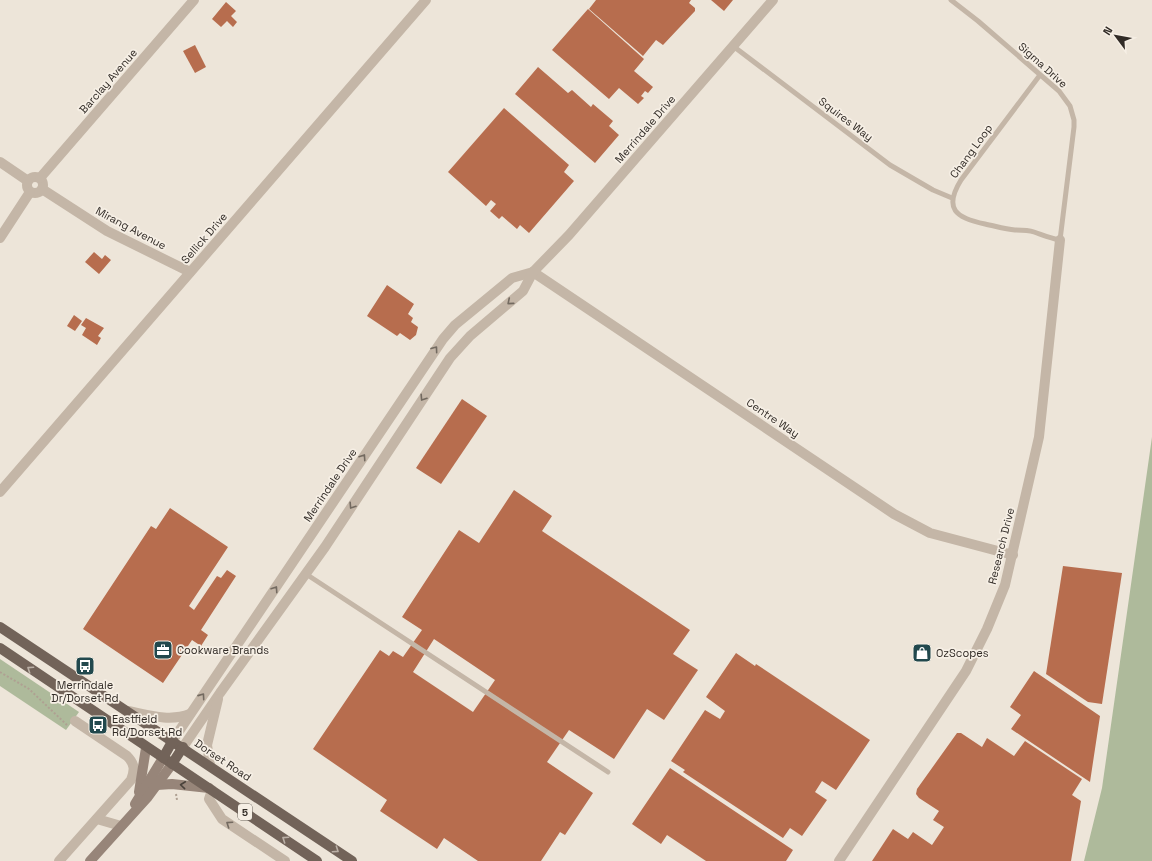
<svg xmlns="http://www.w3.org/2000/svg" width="1152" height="861" viewBox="0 0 1152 861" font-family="'Space Grotesk',sans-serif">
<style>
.green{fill:#aeba9b}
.building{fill:#b76d4e;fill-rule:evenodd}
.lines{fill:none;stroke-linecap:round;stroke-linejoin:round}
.path{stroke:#afa092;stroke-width:2;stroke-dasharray:2 2;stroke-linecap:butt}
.lane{stroke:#c4b6a7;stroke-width:5}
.street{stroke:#c4b6a7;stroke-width:10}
.secondary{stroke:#978579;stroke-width:10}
.primary{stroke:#726359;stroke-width:10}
.oneway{stroke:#736a60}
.oneway2{stroke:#bbb0a6}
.oneway3{stroke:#4a423b}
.labels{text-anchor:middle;stroke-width:3.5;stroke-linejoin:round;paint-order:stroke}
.shield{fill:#f6efe5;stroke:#6c665f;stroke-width:1}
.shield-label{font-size:10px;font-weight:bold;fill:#312b26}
.street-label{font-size:11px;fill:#312b26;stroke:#f6efe5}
.poi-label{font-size:11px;fill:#312b26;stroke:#f6efe5;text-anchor:start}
</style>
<rect width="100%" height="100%" fill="#ede5d9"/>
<g class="green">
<polygon points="1152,437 1152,861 1084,861 1102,788"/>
<polygon points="0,659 79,712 66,730 0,686"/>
</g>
<g class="building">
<polygon points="596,0 691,0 689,3 695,8 695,11 663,45 656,40 643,56 589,9"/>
<polygon points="711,0 733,0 724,11"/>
<polygon points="226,2 236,11 231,16 237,22 233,27 227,21 221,27 212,19"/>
<polygon points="588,9 644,59 634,71 653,87 648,93 645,91 641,96 644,98 638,104 619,88 609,99 552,50"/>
<polygon points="195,45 206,67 195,73 183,51"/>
<polygon points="538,67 568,93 572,90 591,107 593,104 613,121 609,126 619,135 595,163 515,94"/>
<polygon points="504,108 569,165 564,172 574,181 529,233 520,225 517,229 502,216 499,219 490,211 496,204 491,200 486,206 448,172"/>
<polygon points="94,252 102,259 105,255 111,260 99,274 85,262"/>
<polygon points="387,285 414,304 408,314 413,318 411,322 418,327 416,335 410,340 400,333 397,336 367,316"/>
<polygon points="74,315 82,321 75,331 67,326"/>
<polygon points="86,318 104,328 98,336 101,338 97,345 82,335 86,328 81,325"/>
<polygon points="462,399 487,416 441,484 416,468"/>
<path d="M 514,490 L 552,516 L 542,531 L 690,630 L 673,654 L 698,670 L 664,720 L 647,709 L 614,759 L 569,730 L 547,762 L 593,793 L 565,835 L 560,832 L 541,861 L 478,861 L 444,838 L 437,849 L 380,811 L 387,800 L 313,749 L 380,650 L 389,656 L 393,651 L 403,657 L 422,630 L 402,617 L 459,530 L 479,543 ZM 434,639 L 495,680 L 473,712 L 413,672 Z"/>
<polygon points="170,508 228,547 189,606 194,610 217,576 221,578 227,570 236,576 201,630 208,635 201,646 192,640 163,683 83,629 151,526 156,529"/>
<polygon points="1063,566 1122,573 1102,704 1088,702 1046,674"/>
<polygon points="736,653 755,666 756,664 870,740 836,790 822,781 815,792 827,800 802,836 790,828 783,838 683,772 685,770 671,761 705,710 720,719 725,711 706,697"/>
<polygon points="1034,671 1100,716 1090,782 1011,729 1021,715 1010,707"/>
<polygon points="957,733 961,733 982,747 987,738 1014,756 1025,741 1082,779 1072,795 1081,801 1071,861 872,861 893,829 908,839 913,832 932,845 944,827 933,820 939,811 919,798 916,794 917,789"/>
<polygon points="670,768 793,850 786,861 706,861 667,835 661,844 632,824"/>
</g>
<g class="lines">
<g class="path">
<polyline points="0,672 29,689 67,725"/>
<polyline points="176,794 177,800"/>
</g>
<g class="lane">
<path d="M 951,0 L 978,21 L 1059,91 L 1070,106 L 1074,120 L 1074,127 L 1060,240 C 1050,238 1043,235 1034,232 C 1028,230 1021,230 1015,230 C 1005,229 995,226 985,224 C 956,218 943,209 961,180 L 1040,75"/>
<polyline points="733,46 890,165 933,190 952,198"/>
<polyline points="306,574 608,772"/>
</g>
<g class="street">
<polyline points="0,162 28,181"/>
<circle cx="35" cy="185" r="8"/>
<polyline points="40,178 194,0"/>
<polyline points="42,189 107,231 190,272"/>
<polyline points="0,238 30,192"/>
<polyline points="533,272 894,514 930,533 1013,555"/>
<polyline points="0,492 426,0"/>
<path d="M 128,711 C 148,715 170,722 190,714"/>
<polyline points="173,740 443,339 455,325 512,278 533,272"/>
<polyline points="183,747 220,693 325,547 450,358 470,336 523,291 533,272 569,235 773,0"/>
<polyline points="210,765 207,745 218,699"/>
<polyline points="212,790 209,799 222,819 285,861"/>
<polyline points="97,819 121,826"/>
<path d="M 59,861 L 131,780 C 135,770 135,764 127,756 L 75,721"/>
<polyline points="839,861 966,671 987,629 1005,585 1039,437 1060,240"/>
</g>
<g class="secondary">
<polyline points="157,785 172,784 209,788"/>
<polyline points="139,792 146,748"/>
<polyline points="135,804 163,758"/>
<polyline points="90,861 147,798 172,764"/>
</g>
<g class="primary">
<polyline points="0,627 352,861"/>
<polyline points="0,648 317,861"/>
<polyline points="163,758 173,740"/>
<polyline points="172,764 183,747"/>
</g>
</g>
<defs><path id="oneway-chevron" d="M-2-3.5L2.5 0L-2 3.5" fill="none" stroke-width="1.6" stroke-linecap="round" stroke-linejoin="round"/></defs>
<g class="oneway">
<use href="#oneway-chevron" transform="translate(510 302) rotate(140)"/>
<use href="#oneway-chevron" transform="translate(435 349) rotate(-54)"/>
<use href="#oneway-chevron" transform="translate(423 398) rotate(123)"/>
<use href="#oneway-chevron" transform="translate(363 457) rotate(-56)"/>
<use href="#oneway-chevron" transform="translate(352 506) rotate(123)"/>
<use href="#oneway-chevron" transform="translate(275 589) rotate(-56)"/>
<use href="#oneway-chevron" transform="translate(202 696) rotate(-55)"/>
<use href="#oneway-chevron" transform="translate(229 824) rotate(-146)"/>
</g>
<g class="oneway2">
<use href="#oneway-chevron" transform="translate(30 669) rotate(-146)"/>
<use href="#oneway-chevron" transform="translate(285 839) rotate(-146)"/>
<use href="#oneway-chevron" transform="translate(336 850) rotate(34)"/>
</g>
<use class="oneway3" href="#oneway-chevron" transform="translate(183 785) rotate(-174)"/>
<defs>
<symbol id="office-square" viewBox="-11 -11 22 22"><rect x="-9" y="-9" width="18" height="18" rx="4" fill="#21484d" stroke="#f6efe5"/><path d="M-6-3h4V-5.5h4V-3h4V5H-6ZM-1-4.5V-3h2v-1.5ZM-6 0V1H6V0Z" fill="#fff"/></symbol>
<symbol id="shop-square" viewBox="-11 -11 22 22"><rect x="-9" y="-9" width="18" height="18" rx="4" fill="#21484d" stroke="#f6efe5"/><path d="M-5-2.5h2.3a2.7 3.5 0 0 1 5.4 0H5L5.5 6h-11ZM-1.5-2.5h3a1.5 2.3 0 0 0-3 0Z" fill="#fff"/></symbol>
<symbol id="bus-square" viewBox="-11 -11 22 22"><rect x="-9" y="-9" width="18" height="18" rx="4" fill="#21484d" stroke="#f6efe5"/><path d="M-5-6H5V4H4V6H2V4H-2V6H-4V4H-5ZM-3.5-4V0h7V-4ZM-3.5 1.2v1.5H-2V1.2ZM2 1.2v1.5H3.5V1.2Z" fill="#fff"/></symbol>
</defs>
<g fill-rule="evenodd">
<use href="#office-square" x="152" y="639" width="22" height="22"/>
<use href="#shop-square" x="911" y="642" width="22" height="22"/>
<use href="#bus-square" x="74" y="655" width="22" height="22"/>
<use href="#bus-square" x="87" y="714" width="22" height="22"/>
</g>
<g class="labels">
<rect class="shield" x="238" y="804" width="14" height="16" rx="3"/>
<g class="shield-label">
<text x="245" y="816">5</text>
</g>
<g class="street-label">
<text transform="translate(1043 65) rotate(42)" y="4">Sigma Drive</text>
<text transform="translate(108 81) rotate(-49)" y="4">Barclay Avenue</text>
<text transform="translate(846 119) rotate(37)" y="4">Squires Way</text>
<text transform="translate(645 129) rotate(-49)" y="4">Merrindale Drive</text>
<text transform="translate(971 151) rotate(-54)" y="4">Chang Loop</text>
<text transform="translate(131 228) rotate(28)" y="4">Mirang Avenue</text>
<text transform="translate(204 238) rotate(-49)" y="4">Sellick Drive</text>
<text transform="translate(773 418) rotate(34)" y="4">Centre Way</text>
<text transform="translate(330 485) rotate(-56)" y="4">Merrindale Drive</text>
<text transform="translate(1001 546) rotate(-76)" y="4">Research Drive</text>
<text transform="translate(223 760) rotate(34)" y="4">Dorset Road</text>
</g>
<g class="poi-label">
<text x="177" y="654">Cookware Brands</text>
<text x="936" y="657">OzScopes</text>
<text x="85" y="689" text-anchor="middle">Merrindale<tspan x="85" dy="13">Dr/Dorset Rd</tspan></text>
<text x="112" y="723">Eastfield<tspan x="112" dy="13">Rd/Dorset Rd</tspan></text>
</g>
</g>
<g transform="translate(1116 36) rotate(302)" stroke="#f6efe5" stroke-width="3" paint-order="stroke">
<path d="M0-3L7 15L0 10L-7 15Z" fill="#312b26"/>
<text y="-6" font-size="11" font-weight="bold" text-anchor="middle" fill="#312b26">N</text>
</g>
</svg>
